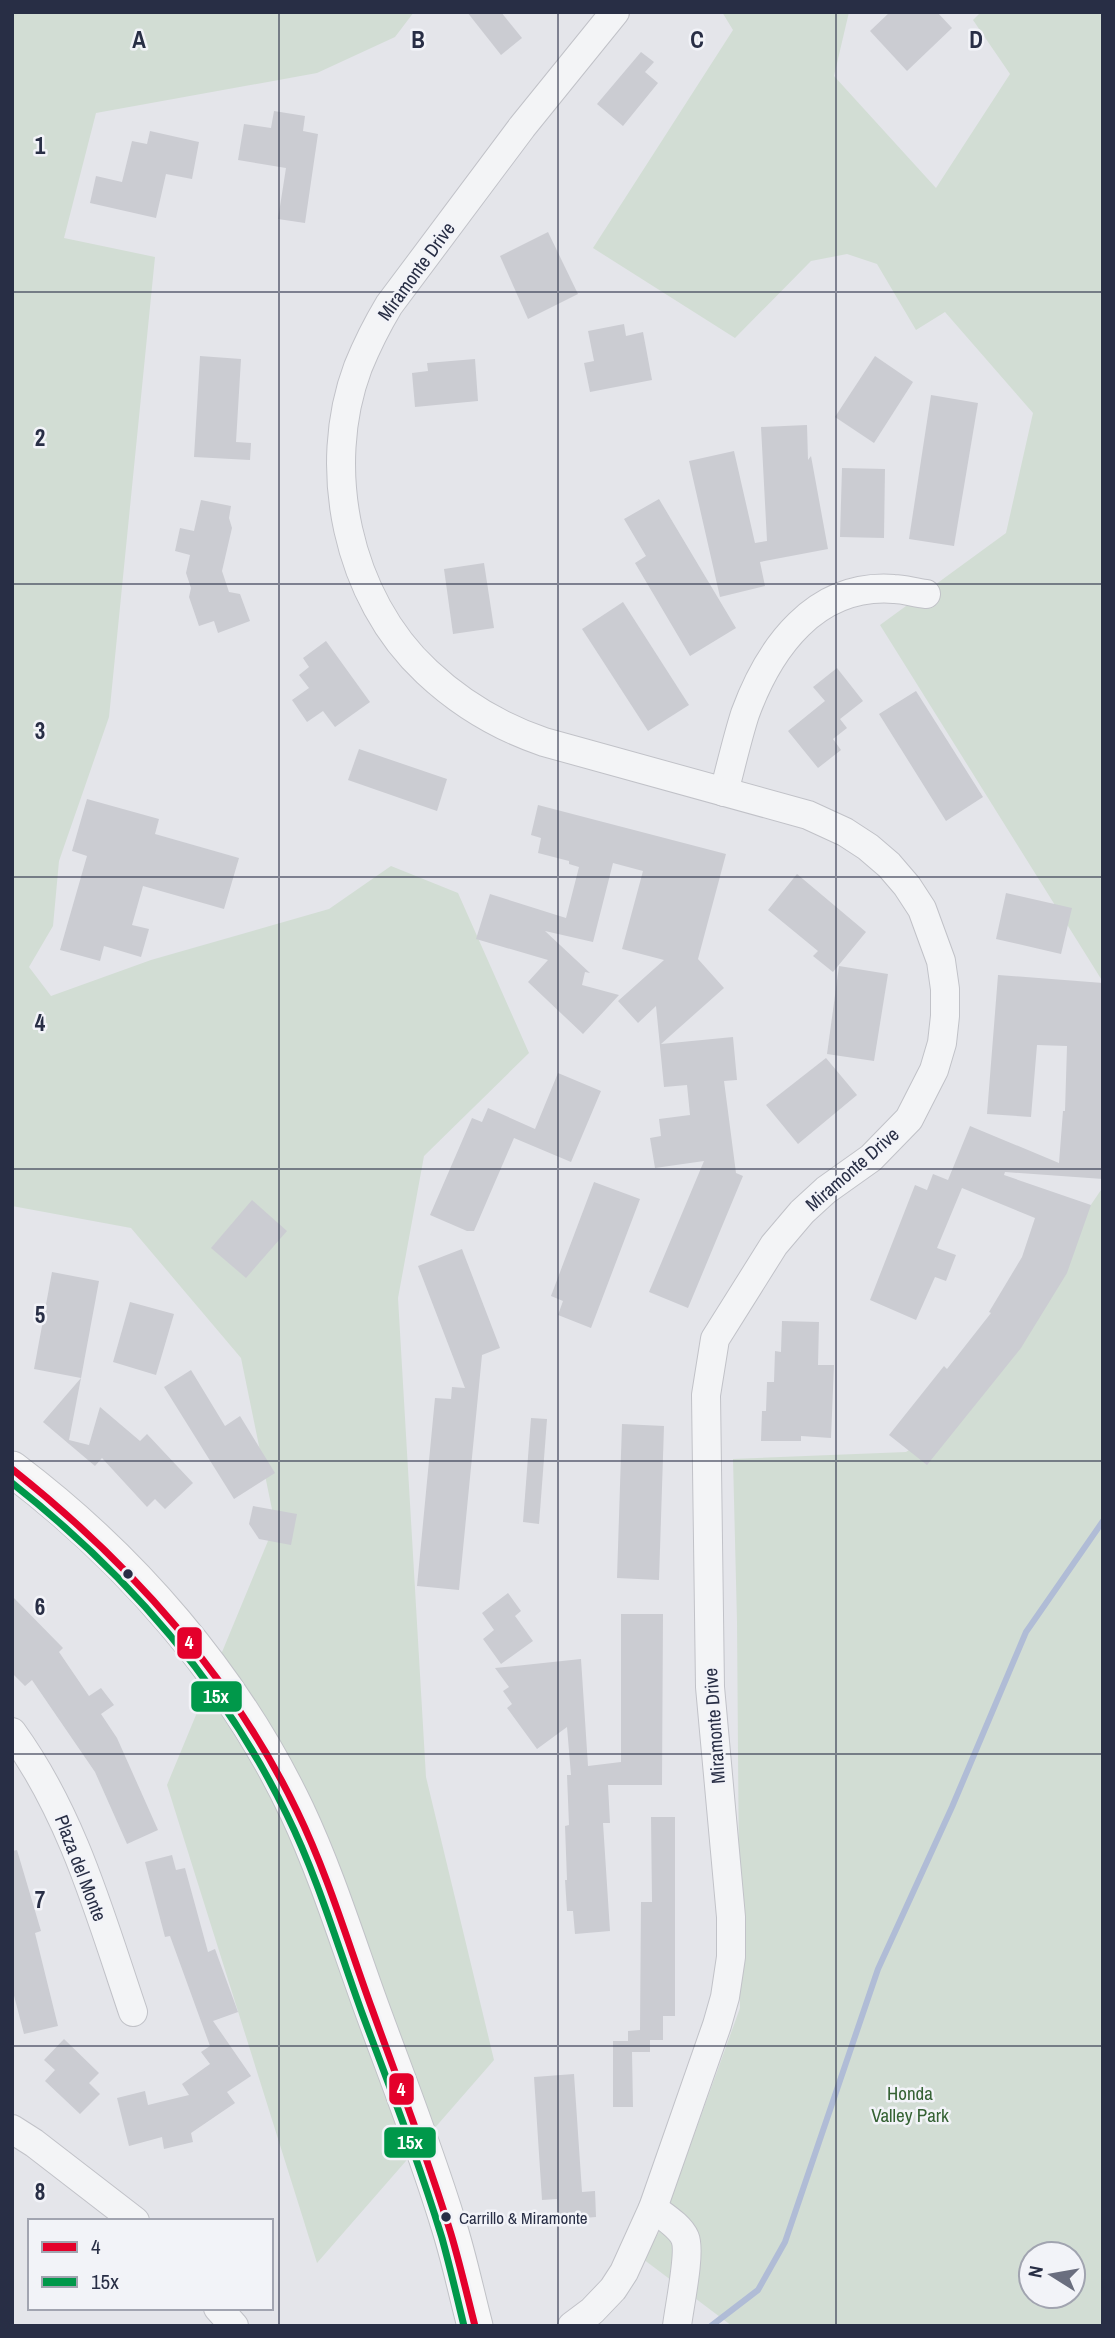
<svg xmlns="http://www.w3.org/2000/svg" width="1115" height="2338" viewBox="0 0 1115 2338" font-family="'Archivo Narrow',sans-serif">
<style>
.green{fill:#d2ddd4;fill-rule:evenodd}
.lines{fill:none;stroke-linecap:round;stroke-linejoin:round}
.stream{stroke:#b0bcd6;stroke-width:6}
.building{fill:#cbccd2}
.minor-casing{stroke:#c1c2c8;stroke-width:30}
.major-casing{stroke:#c0c2c7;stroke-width:37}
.minor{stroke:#f3f4f6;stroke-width:28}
.major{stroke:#f7f7f8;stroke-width:35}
.bus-1-casing{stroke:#f2f3f8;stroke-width:12}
.bus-2-casing{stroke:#f2f3f8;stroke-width:12}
.bus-1{stroke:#e4002b;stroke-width:7}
.bus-2{stroke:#00984a;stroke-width:7}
.grid{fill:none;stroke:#282e45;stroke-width:2;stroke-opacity:0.55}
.bus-dot{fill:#282e45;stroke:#f2f3f8;stroke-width:2.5}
.labels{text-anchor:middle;stroke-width:5;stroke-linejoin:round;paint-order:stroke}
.bus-label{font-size:17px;fill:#282e45;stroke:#f2f3f8;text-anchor:start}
.street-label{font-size:19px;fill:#282e45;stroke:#f2f3f8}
.park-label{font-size:19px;fill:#356234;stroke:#f2f3f8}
.grid-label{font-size:23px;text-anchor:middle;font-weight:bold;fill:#282e45;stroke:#f2f3f8;stroke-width:5;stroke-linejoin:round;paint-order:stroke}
.line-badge{stroke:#f2f3f8;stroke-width:2.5}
.badge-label{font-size:19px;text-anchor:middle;font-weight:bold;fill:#fff}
</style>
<rect width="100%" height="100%" fill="#e4e5ea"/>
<g class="green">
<polygon points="12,12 414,12 395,37 317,73 96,113 64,238 155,257 109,717 59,861 53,926 29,967 51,996 151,960 329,909 391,866 458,893 529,1053 424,1156 398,1298 426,1777 494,2060 317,2263 167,1785 275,1524 241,1358 131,1228 12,1206"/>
<polygon points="722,12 849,12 834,76 936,188 1010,74 973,20 981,12 1103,12 1103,982 880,625 1006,533 1033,413 945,312 916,330 877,264 847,254 811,261 735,338 593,248 733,30"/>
<path d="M 1103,1187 L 1103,2326 L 732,2326 L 643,2259 L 659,2232 L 740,2008 L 737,1622 L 733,1459 L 906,1452 L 936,1433 ZM 1031,2254 L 1073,2254 L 1073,2296 L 1031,2296 Z"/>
</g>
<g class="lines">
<polyline class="stream" points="711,2326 758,2290 785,2242 878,1969 952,1807 1026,1632 1103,1521"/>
</g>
<g class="building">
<polygon points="467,12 501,12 522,38 501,55"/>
<polygon points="890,12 937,12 952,28 907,71 870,31"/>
<polygon points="641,52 654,62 645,72 658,83 623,126 597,104"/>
<polygon points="274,111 305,116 303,131 318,134 305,223 278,219 286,168 238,160 244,124 271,128"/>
<polygon points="150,131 199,142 192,179 166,174 156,218 90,203 96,176 122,182 132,141 147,144"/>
<polygon points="548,232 578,294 528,319 500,256"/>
<polygon points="624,324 626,336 643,332 652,380 590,392 584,363 594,361 588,331"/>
<polygon points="200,356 241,359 236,442 251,443 250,460 194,457"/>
<polygon points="875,356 913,382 874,443 835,417"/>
<polygon points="475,359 478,401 415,407 412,373 428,371 427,363"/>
<polygon points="931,395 978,403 954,546 909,539"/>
<polygon points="807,425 808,460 811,456 828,549 760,562 765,586 720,597 689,461 734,451 755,543 767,541 761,427"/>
<polygon points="842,468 885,469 884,538 840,537"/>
<polygon points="659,499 736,628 690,656 635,563 646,556 624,519"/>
<polygon points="201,500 231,506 229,518 232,528 222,571 229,592 240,594 250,621 218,633 214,621 199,626 189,597 191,588 186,573 190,555 175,551 180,528 194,531"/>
<polygon points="484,563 494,628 453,634 444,569"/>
<polygon points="623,602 689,705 648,731 582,629"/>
<polygon points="326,641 370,702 335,727 323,711 307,722 292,700 309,688 299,675 309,667 303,658"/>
<polygon points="837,668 863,701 840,719 847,728 833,739 841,750 818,768 788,731 825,701 813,687"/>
<polygon points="916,691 983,797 946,821 879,714"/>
<polygon points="359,749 447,779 437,811 348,780"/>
<polygon points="87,799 159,819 155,834 239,858 224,909 143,886 132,925 149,929 141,957 104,946 100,961 60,950 87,856 72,851"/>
<polygon points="538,805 726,854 698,959 724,988 661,1044 733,1037 737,1080 724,1081 736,1173 743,1176 688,1308 649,1292 704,1161 655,1168 650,1138 661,1136 659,1119 690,1115 687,1085 664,1087 656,1006 638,1023 618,1001 664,960 622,949 643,871 613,863 593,942 545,931 590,973 585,972 582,985 619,995 583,1034 528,982 548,960 476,939 490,894 566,918 579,867 569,864 569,861 538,853 541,838 531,835"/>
<polygon points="797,874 866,932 833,972 813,956 818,951 768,910"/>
<polygon points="1006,893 1072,908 1061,954 996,939"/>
<polygon points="839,966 888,974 874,1061 827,1054"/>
<polygon points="998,975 1103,983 1103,1179 1005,1172 1004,1175 1091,1205 1067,1273 1021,1348 927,1465 889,1435 944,1366 947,1369 991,1313 989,1312 1022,1257 1035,1218 962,1188 937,1248 956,1255 946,1281 935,1277 916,1320 870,1300 915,1185 927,1190 933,1174 948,1180 970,1126 1059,1163 1063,1111 1065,1111 1067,1046 1037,1045 1031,1117 987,1114"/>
<polygon points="826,1058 857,1095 798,1144 766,1105"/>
<polygon points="558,1073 601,1091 571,1162 514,1138 474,1231 467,1231 430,1215 472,1118 482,1122 488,1108 535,1129"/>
<polygon points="594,1182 640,1199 591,1328 558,1315 563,1301 551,1296"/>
<polygon points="252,1200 287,1231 246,1278 211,1248"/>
<polygon points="462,1249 500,1348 482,1355 459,1590 417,1586 435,1398 451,1399 452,1387 465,1388 418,1266"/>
<polygon points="52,1272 99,1281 81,1378 34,1369"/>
<polygon points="130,1302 174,1314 156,1375 113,1362"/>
<polygon points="782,1321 819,1322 818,1365 834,1365 831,1438 801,1436 801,1441 761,1441 762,1411 766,1411 767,1382 774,1382 775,1351 781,1352"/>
<polygon points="191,1370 225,1426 240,1416 275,1473 234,1499 164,1387"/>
<polygon points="81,1378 69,1440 89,1445 100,1407 140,1441 147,1434 193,1483 165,1509 155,1499 147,1507 102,1458 95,1466 43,1422"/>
<polygon points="531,1418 547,1419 539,1524 523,1522"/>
<polygon points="622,1424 664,1426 659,1580 617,1578"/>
<polygon points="253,1506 297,1514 291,1545 259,1539 249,1524"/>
<polygon points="508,1593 521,1611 515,1616 533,1641 501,1664 483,1639 494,1630 482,1613"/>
<polygon points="12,1596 63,1648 59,1652 89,1696 101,1688 114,1705 101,1714 117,1738 158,1830 127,1844 95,1772 32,1680 25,1686 12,1673"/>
<polygon points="621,1614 663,1614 662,1785 608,1785 610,1823 603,1823 610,1931 575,1934 573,1911 567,1911 565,1880 567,1880 565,1826 569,1825 567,1775 571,1775 567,1727 537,1749 507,1708 512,1704 503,1691 509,1687 495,1668 581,1659 588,1766 621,1762"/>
<polygon points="651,1817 675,1817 675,2016 663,2016 663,2040 650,2040 650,2052 632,2052 633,2107 613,2107 613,2041 628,2041 628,2031 640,2030 641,1902 652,1902"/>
<polygon points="17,1850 41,1931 35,1933 58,2026 24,2034 12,1988 12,1851"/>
<polygon points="172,1855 176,1870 185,1868 208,1952 215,1949 238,2012 213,2021 251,2076 227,2092 235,2103 191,2133 193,2142 164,2149 162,2137 129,2146 117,2098 145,2091 148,2105 189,2095 182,2084 210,2064 201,2052 210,2046 170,1936 165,1937 145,1862"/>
<polygon points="64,2039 99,2073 89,2083 100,2094 80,2114 45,2081 55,2070 44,2060"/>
<polygon points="574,2074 582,2192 595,2191 596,2217 558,2220 557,2199 542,2200 534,2077"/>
</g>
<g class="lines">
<defs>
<g id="minor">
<path d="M 724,792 C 731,766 737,739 745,714 C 769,648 815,583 894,589 C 904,589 915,593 926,594"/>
<path d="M 12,1732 C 73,1816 100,1915 133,2012"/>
<polyline points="12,2129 34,2143 135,2221"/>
<path d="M 653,2208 C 663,2216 680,2226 685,2238 C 691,2252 679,2308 677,2326"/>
<polyline points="218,2308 234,2326"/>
<path d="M 572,2326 L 592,2311 L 613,2289 L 624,2272 L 653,2208 L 717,2025 L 725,1997 L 731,1957 L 731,1917 L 710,1687 L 706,1395 L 715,1339 L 774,1245 L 802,1212 L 826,1190 L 871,1158 L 909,1119 L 934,1070 L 942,1043 L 945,1016 L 945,989 L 941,961 L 922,909 L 907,886 L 889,865 L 868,847 L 845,832 L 808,815 L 544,742 C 500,727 461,704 427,672 C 347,598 320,468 358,367 C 367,345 377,325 389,305 L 522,127 L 615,12"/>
</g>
<path id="major" d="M 12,1469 C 130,1558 233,1676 297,1811 C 327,1875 348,1943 372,2009 C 398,2080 426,2151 448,2223 C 459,2257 466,2292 475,2326"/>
</defs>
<use href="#minor" class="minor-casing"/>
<use href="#major" class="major-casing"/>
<use href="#minor" class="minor"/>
<use href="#major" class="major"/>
<defs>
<path id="bus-1" d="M 12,1469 C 130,1563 231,1674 297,1811 C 328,1875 348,1943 372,2009 C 399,2084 428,2158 451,2234 C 460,2264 467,2295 475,2326"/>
<path id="bus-2" d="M 12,1483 C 127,1574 223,1683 287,1815 C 318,1878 338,1947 362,2013 C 390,2088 419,2162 442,2238 C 450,2267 457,2297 464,2326"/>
</defs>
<use href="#bus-1" class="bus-1-casing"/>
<use href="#bus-2" class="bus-2-casing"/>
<use href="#bus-1" class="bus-1"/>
<use href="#bus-2" class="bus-2"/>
</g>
<path class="grid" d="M 279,12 L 279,2326M 558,12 L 558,2326M 836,12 L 836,2326M 12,292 L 1103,292M 12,584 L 1103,584M 12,877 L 1103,877M 12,1169 L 1103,1169M 12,1461 L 1103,1461M 12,1754 L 1103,1754M 12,2046 L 1103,2046"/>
<g class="bus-dot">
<circle cx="128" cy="1574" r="6"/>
<circle cx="446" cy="2217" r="6"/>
</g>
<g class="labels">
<g class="bus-label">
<text x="459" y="2224">Carrillo &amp; Miramonte</text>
</g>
<g class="street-label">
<text transform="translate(416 271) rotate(-54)" y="7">Miramonte Drive</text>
<text transform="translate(852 1169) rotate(-41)" y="7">Miramonte Drive</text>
<text transform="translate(714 1726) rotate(-94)" y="7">Miramonte Drive</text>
<text transform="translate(81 1868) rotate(69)" y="7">Plaza del Monte</text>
</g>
<g class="park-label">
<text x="910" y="2100">Honda<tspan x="910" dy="22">Valley Park</tspan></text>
</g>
</g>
<g class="grid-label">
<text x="139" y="48">A</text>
<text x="418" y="48">B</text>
<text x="697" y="48">C</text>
<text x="976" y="48">D</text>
<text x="40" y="154">1</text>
<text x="40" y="446">2</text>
<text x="40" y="739">3</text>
<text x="40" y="1031">4</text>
<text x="40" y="1323">5</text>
<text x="40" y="1615">6</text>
<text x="40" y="1908">7</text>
<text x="40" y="2200">8</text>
</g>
<g class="line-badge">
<rect x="176" y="1626" width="27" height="34" rx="7" fill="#e4002b"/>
<rect x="190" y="1680" width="53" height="33" rx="7" fill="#00984a"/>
<rect x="388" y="2072" width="27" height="34" rx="7" fill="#e4002b"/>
<rect x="383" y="2126" width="54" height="33" rx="7" fill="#00984a"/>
</g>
<g class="badge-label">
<text x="189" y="1649">4</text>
<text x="216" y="1703">15x</text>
<text x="401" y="2096">4</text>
<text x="410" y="2149">15x</text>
</g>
<rect width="1115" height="2338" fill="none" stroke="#282e45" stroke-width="28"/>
<rect x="28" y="2219" width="245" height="91" fill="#f2f3f8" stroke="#a1a4b0" stroke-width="2"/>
<rect x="42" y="2242" width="35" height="10" fill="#e4002b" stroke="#a1a4b0" stroke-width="2"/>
<text x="91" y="2254" font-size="21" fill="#282e45">4</text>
<rect x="42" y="2277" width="35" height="10" fill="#00984a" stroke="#a1a4b0" stroke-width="2"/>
<text x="91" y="2289" font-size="21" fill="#282e45">15x</text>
<g transform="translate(1052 2275) rotate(281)"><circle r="33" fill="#f2f3f8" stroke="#a1a4b0" stroke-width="2"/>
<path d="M0-5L12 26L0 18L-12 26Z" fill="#6a6e7f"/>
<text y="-10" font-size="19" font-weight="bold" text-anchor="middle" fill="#282e45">N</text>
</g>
</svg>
